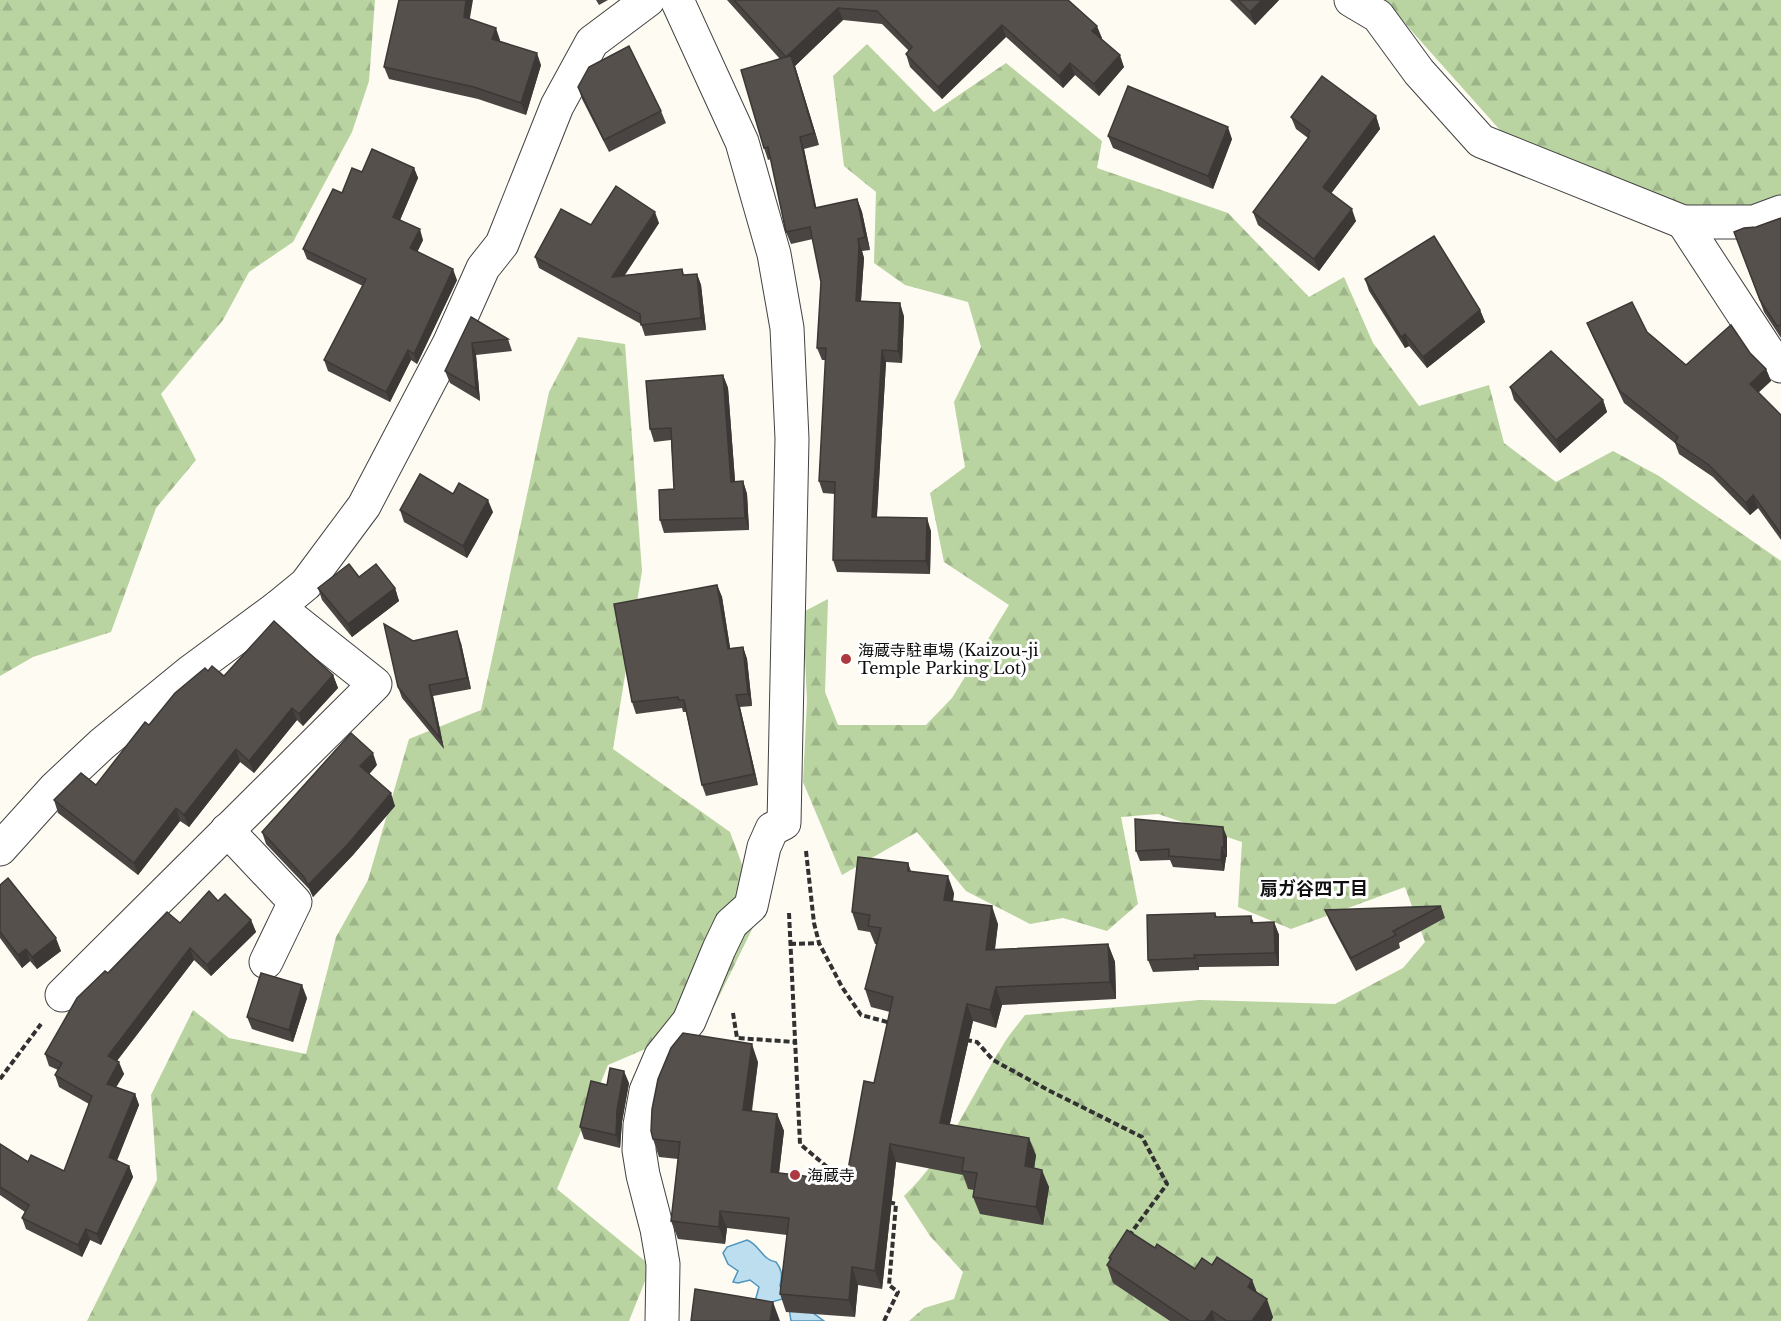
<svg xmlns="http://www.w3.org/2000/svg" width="1781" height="1321" viewBox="0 0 1781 1321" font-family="'Libre Baskerville','Noto Sans JP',serif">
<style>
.forest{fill:url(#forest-firs)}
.water{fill:#bddeee;stroke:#4e94bc;stroke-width:1.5}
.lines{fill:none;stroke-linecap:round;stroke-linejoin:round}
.minor-casing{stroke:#424242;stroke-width:35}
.path{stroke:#313131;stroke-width:4;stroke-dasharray:6 3;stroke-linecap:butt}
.minor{stroke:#fff;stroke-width:33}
.wall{fill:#4a4542}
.shaded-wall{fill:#3c3836}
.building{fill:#56504d;stroke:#3c3836;stroke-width:1.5}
.poi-dot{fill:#ad3943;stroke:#fff;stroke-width:2}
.labels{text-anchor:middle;stroke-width:6;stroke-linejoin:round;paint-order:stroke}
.poi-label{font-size:16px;fill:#0f0f0f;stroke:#fff;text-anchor:start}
.neighbourhood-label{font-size:18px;font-weight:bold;fill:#0f0f0f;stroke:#fff}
</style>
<defs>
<pattern id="forest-firs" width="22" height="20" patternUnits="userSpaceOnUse" patternTransform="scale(1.5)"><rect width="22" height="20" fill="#b9d3a1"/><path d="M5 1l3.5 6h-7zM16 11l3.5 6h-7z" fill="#9eb489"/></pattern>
</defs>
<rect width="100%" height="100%" fill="#fdfbf2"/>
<g class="forest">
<polygon points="0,0 375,0 369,81 352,132 293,242 249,272 223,320 161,394 196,460 156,508 111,632 33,657 0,676"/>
<polygon points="1384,0 1781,0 1781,207 1673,228 1500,130"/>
<path d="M 867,44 L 934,112 L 1006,63 L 1102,141 L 1097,168 L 1228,213 L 1309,297 L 1344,277 L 1373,343 L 1419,406 L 1489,385 L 1504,443 L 1556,482 L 1613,451 L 1659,476 L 1781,561 L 1781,1321 L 909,1321 L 924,1308 L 954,1299 L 963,1272 L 930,1236 L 904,1196 C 948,1155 971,1095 1003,1045 C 1009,1034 1018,1025 1025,1015 L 1201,1000 L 1335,1004 L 1403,968 L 1425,942 L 1405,887 L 1291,929 L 1238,907 L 1242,842 L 1158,814 L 1121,817 L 1138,904 L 1107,931 L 1063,918 L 1030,924 L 966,891 L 917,832 L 842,875 L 803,782 L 807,701 L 803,612 L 828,599 L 825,692 L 838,725 L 926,725 L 952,698 L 1009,605 L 944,562 L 930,493 L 965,467 L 954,402 L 981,347 L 968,302 L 905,285 L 874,263 L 876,192 L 844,166 L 833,76 Z"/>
<polygon points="578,337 625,344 642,571 613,749 730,832 760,913 706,1023 608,1065 557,1189 651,1266 629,1321 87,1321 157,1180 151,1095 193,1010 229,1038 306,1054 336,937 368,880 409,739 481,710 549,392"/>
</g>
<path class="water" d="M 747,1240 C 760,1245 762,1260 776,1262 C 783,1271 782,1276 780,1286 L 782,1290 L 824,1321 L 791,1321 L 789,1308 L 782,1299 L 758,1306 L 754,1305 L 759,1287 L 750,1280 L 738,1283 L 733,1282 L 738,1271 L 728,1264 L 723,1253 L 727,1247 Z"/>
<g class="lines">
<defs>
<g id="minor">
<polyline points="1351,0 1378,16 1419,72 1481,141 1683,222 1754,222 1781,212"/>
<polyline points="1683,222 1770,355 1781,366"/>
<polyline points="227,830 295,902 266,962"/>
<polyline points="0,849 55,788 102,744 190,672 278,607 306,584 364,506 449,344 483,268 502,244 557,106 592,42 648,0"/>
<polyline points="62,995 375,684 278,607"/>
<polyline points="662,1321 663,1264 657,1229 643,1175 639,1150 640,1125 646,1091 661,1056 689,1021 719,949 731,924 751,906 764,847 772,829 784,823 792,439 787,328 774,254 742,142 677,0"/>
</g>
</defs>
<use href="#minor" class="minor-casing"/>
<g class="path">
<polyline points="806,851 814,923 819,943 842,987 861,1015 891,1023"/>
<polyline points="789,913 800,1144 845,1182"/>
<polyline points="790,944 819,943"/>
<polyline points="733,1013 737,1038 795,1042"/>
<polyline points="966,1040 977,1042 993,1060 1048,1090 1142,1137 1167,1184 1131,1233"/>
<polyline points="0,1079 41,1024"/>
<polyline points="884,1321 898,1292 889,1285 896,1204 889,1202"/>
</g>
<use href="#minor" class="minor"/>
</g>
<g class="wall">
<polygon points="596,0 608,0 599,5"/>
<polygon points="727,0 1068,0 1102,38 1101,39 1124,67 1099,96 1075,75 1063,88 1006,37 942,99 910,67 906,54 909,51 882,24 843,20 795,66 819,145 804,149 816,208 857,199 862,212 870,250 862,251 864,258 861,301 904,316 902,363 886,362 877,517 931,531 930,574 837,572 833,560 835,494 823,493 819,481 826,360 822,360 817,348 821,282 813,239 791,244 786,232 771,159 768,160 764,148 780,59"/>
<polygon points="1230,0 1279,0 1255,25"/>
<polygon points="470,19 500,40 500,41 541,65 526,115 478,99 389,79 384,67"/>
<polygon points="578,87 661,111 666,123 609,152 582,99"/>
<polygon points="1376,116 1380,129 1331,193 1356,221 1319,271 1258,225 1253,212 1308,138 1296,129 1291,117"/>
<polygon points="1108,136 1232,139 1213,189 1113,148"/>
<polygon points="414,168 418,178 400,220 423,240 417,252 457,280 417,364 411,360 390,402 328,371 324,360 363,286 307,259 303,249 342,193 362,172"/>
<polygon points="1781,218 1781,338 1764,312 1734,232 1756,227"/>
<polygon points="659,223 625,275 682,269 684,275 697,274 701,285 706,330 645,336 641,324 539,268 535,257 591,225"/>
<polygon points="1365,279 1480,310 1485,322 1427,368 1409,346 1405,348 1369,291"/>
<polygon points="471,317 508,339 512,351 476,355 480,401 450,383 445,371"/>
<polygon points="1587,323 1647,332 1686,365 1750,353 1766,369 1771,381 1758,392 1781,415 1781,540 1758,508 1750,515 1713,477 1679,454 1675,443 1624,403 1592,335"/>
<polygon points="723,375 728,388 735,481 743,481 747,494 749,530 664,533 660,520 674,489 671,440 654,442 650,429"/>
<polygon points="1510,387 1603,400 1607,412 1560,453 1514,400"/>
<polygon points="400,510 493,512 467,558 404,522"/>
<polygon points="359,577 395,588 399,601 352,637 322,600 318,588"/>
<polygon points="717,585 722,597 730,648 743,647 747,659 752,706 740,707 758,785 706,796 702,785 686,712 683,712 682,708 636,714 632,702"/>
<polygon points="413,641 461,643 471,689 433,696 444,749 402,698 398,687"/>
<polygon points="208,671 224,676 333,675 338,688 303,726 297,720 254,773 240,762 189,827 180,821 138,875 58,813 54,800 96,785 149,725"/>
<polygon points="377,765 369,774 395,806 353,855 313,897 309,889 266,844 262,832"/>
<polygon points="1227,837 1227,857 1226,857 1224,871 1173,867 1170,860 1140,861 1136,851"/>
<polygon points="908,863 911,871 954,893 953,902 998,924 995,950 1108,944 1115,962 1116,999 1002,1005 996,1028 973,1021 950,1124 1036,1155 1034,1168 1049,1187 1043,1225 980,1214 973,1197 974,1190 968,1189 963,1175 896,1162 882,1289 858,1285 855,1317 786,1312 780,1294 787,1235 727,1228 725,1244 678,1239 671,1221 678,1159 659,1157 653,1139 758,1062 752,1111 777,1114 784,1131 779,1173 846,1181 874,1083 890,1012 871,1007 865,989 877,944 875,944 870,932 858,930 852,912"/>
<polygon points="0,885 61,951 37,969 30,961 22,968 0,938"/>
<polygon points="218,901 251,920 256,932 211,976 194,960 117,1061 124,1074 116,1087 135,1094 139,1105 117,1161 129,1166 133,1177 101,1245 90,1240 82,1257 26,1229 22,1218 25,1212 0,1195 0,1144 28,1162 64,1171 89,1104 59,1087 55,1075 58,1070 49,1066 45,1054 108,973 180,923"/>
<polygon points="1441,906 1445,918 1399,943 1400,948 1356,971 1330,922 1325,910"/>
<polygon points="1215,913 1217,917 1251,916 1254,923 1274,922 1279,935 1279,966 1199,967 1199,970 1153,972 1148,960"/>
<polygon points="307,998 293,1042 252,1029 247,1017"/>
<polygon points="629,1083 622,1122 620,1148 584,1139 580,1127 607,1085"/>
<polygon points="1155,1248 1195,1269 1212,1265 1252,1280 1257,1293 1273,1317 1271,1321 1170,1321 1113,1283 1107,1265 1110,1260 1109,1258"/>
</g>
<g class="shaded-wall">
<polygon points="466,0 473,0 468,29 464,17"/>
<polygon points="1262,0 1279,0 1255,25 1250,12"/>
<polygon points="838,8 843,20 795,66 819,145 786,57"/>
<polygon points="1002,25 1006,37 942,99 938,87"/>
<polygon points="1097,26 1102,38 1097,44 1092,31"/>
<polygon points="496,28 500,40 497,51 492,39"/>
<polygon points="537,53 541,65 526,115 521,103"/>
<polygon points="1120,55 1124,67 1099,96 1094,84"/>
<polygon points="1070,63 1075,75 1063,88 1059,76"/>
<polygon points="1376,116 1380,129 1327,199 1323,187"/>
<polygon points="1228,127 1232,139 1213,189 1208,176"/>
<polygon points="800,137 804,149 819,220 815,208"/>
<polygon points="414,168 418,178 397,227 393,217"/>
<polygon points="857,199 862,212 870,250 865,237"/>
<polygon points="1352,209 1356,221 1319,271 1314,259"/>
<polygon points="655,212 659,223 616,288 612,277"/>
<polygon points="420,229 423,240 414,259 410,248"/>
<polygon points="858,239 862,251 864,258 860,313 856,301"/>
<polygon points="453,269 457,280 417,364 414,354"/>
<polygon points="697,274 701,285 706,330 701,318"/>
<polygon points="900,303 904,316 902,363 898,351"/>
<polygon points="1480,310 1485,322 1427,368 1423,357"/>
<polygon points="1405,334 1409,346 1405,348 1401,337"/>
<polygon points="472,343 476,355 480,401 476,389"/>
<polygon points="408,350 411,360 390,402 386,392"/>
<polygon points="882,350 886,362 876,529 872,517"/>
<polygon points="1766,369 1771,381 1755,396 1750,384"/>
<polygon points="723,375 728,388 736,494 731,482"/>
<polygon points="1603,400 1607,412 1560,453 1556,440"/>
<polygon points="743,481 747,494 749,530 745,518"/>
<polygon points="1753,495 1758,508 1750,515 1746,503"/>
<polygon points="488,500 493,512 467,558 463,546"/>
<polygon points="927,518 931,531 930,574 926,561"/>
<polygon points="717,585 722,597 732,660 728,649"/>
<polygon points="395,588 399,601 352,637 348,624"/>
<polygon points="457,631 461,643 471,689 467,678"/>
<polygon points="743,647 747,659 752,706 748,694"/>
<polygon points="333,675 338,688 303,726 299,714"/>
<polygon points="429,685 433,696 444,749 440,738"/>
<polygon points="736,695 740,707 758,785 754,774"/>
<polygon points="292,708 297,720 254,773 249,761"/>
<polygon points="236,749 240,762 189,827 184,815"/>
<polygon points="373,753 377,765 365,779 360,766"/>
<polygon points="391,793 395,806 353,855 313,897 308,885"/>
<polygon points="176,808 180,821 138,875 134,863"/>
<polygon points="1223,827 1227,837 1227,857 1224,847"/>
<polygon points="1222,847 1226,857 1224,871 1221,860"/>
<polygon points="948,876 954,893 950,918 944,900"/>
<polygon points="992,906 998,924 992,968 986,950"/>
<polygon points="251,920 256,932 211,976 207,965"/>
<polygon points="1274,922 1279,935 1279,966 1275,953"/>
<polygon points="56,938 61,951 37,969 32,957"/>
<polygon points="1108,944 1115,962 1116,999 1110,982"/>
<polygon points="190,948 194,960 112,1067 108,1056"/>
<polygon points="26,949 30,961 22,968 18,955"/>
<polygon points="1194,955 1199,967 1199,970"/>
<polygon points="302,985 307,998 293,1042 289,1030"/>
<polygon points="996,987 1002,1005 996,1028 990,1010"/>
<polygon points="967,1004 973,1021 946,1140 940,1123"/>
<polygon points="752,1044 758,1062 749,1127 743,1110"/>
<polygon points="119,1062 124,1074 111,1096 107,1084"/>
<polygon points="624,1071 629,1083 622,1122 620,1148 616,1135 617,1110"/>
<polygon points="135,1094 139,1105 113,1169 109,1157"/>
<polygon points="777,1114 784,1131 777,1189 771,1172"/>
<polygon points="1029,1138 1036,1155 1032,1184 1025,1166"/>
<polygon points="890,1144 896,1162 882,1289 875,1271"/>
<polygon points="129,1166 133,1177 101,1245 97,1234"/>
<polygon points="1042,1170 1049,1187 1043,1225 1036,1207"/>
<polygon points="720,1211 727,1228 725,1244 719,1227"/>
<polygon points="86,1229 90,1240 82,1257 78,1245"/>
<polygon points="852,1267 858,1285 855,1317 849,1300"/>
<polygon points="1252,1280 1259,1298 1248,1287"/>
<polygon points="1267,1299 1273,1317 1271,1321 1252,1321"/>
<polygon points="773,1302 780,1321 770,1321"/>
<polygon points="1212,1311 1215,1321 1205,1321"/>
</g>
<g class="building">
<polygon points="399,0 466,0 464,17 496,28 492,39 537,53 521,103 474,87 384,67"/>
<polygon points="734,0 1068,0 1097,26 1092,31 1120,55 1094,84 1070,63 1059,76 1002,25 938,87 906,54 912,47 877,11 838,8 786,57 791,56 814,133 800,137 815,208 857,199 865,237 858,239 859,246 856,301 900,303 898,351 882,350 872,517 927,518 926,561 833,560 835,482 819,481 826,348 817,348 821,282 810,227 786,232 768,147 764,148 741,70 786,57"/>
<polygon points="1238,0 1262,0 1250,12"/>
<polygon points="629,46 661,111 604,140 578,87 589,67"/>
<polygon points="1322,76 1376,116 1323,187 1352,209 1314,259 1253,212 1309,137 1308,135 1310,131 1291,117"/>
<polygon points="1128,86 1228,127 1208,176 1108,136"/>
<polygon points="372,149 414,168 393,217 420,229 410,248 453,269 414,354 408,350 386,392 324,360 366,279 303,249 333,189 342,193 352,168 362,172"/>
<polygon points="616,186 655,212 612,277 682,269 683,275 697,274 701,318 641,325 640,314 535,257 561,209 591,225"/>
<polygon points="1781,218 1781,325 1777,326 1760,300 1734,232 1744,228 1756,227"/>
<polygon points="1434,236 1480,310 1423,357 1405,334 1401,337 1365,279"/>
<polygon points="1632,302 1647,332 1686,365 1731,325 1750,353 1766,369 1750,384 1781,415 1781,534 1753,495 1746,503 1709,465 1675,442 1678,437 1620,391 1587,323"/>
<polygon points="471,317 508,339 472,343 476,389 445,371"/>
<polygon points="1551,351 1603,400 1556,440 1510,387"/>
<polygon points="723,375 731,482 743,481 745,518 660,520 659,490 674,489 671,428 650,429 646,381"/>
<polygon points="420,474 453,494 459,483 488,500 463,546 400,510"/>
<polygon points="349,564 359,577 376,564 395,588 348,624 318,588"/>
<polygon points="717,585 728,649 743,647 748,694 736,695 754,774 702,785 684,700 679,700 678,697 632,702 614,604"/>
<polygon points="274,621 333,675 299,714 292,708 249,761 236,749 184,815 176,808 134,863 54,800 81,773 96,785 145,722 149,725 175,693 205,668 208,671 212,666 224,676"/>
<polygon points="384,624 413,641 457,631 467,678 429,685 440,738 398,687"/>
<polygon points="351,733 373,753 360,766 391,793 349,843 308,885 304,877 262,832"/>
<polygon points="1135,819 1223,827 1224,847 1222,847 1221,860 1169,856 1169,849 1136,851"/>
<polygon points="858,857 908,863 908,871 948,876 944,900 992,906 986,950 1108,944 1110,982 996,987 990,1010 967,1004 940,1123 1029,1138 1025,1166 1042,1170 1036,1207 973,1197 977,1173 962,1171 964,1158 890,1144 875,1271 852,1267 849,1300 780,1294 789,1218 720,1211 719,1227 671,1221 680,1142 653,1139 651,1131 652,1109 658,1079 671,1048 683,1033 752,1044 743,1110 777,1114 771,1172 846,1181 864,1081 874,1083 893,997 865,989 881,928 868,926 870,915 852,912"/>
<polygon points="8,878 56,938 32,957 26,949 18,955 0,932 0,885"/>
<polygon points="209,891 218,901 225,894 251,920 207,965 190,948 108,1056 119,1062 107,1084 135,1094 109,1157 129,1166 97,1234 86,1229 78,1245 22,1218 29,1205 0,1187 0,1144 28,1162 31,1155 64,1171 92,1096 55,1075 62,1063 45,1054 77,998 105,971 108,973 167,912 180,923"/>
<polygon points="1441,906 1393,931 1396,935 1351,958 1325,910"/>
<polygon points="1215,913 1215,917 1251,916 1251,923 1274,922 1275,953 1194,955 1195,958 1148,960 1147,915"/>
<polygon points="261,973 302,985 289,1030 247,1017"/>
<polygon points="610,1068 624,1071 617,1110 616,1135 580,1127 591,1081 607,1085"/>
<polygon points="1127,1230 1155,1248 1157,1244 1195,1269 1202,1258 1212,1265 1217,1257 1252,1280 1248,1287 1267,1299 1252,1321 1227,1321 1212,1311 1205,1321 1190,1321 1107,1265 1111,1259 1109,1258"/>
<polygon points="695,1289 773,1302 770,1321 691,1321"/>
</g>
<g class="poi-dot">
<circle cx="846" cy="659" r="6"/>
<circle cx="795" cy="1175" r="6"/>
</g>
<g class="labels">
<g class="poi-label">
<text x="858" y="656">海蔵寺駐車場 (Kaizou-ji<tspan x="858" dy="18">Temple Parking Lot)</tspan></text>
<text x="807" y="1181">海蔵寺</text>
</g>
<g class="neighbourhood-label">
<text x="1314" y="895">扇ガ谷四丁目</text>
</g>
</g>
</svg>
